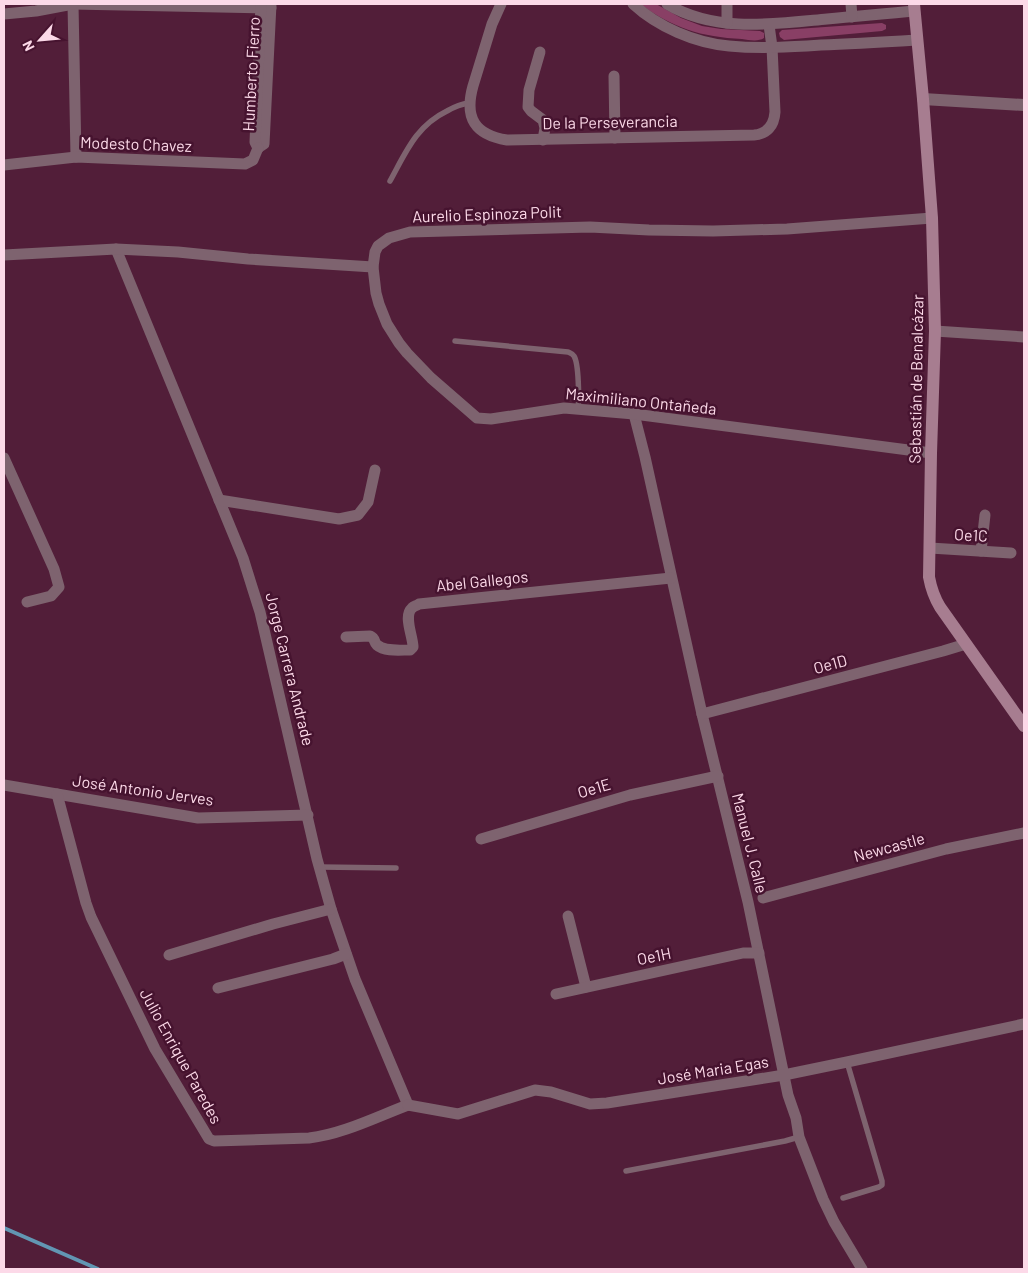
<svg xmlns="http://www.w3.org/2000/svg" width="1028" height="1273" viewBox="0 0 1028 1273" font-family="Barlow,sans-serif">
<style>
.green{fill:#893f65}
.lines{fill:none;stroke-linecap:round;stroke-linejoin:round}
.stream{stroke:#6296b3;stroke-width:4}
.service{stroke:#7e636f;stroke-width:5.5}
.minor{stroke:#7e636f;stroke-width:11}
.tertiary{stroke:#7e636f;stroke-width:12}
.secondary{stroke:#a77d90;stroke-width:12}
.labels{text-anchor:middle;stroke-width:5;stroke-linejoin:round;paint-order:stroke}
.street-label{font-size:16px;fill:#fcd9e8;stroke:#46132f}
</style>
<rect width="100%" height="100%" fill="#521e39"/>
<g class="green">
<path d="M 640,4 L 656,4 L 681,18 L 702,26 L 721,29 L 760,31 L 764,33 L 764,38 C 758,42 749,40 742,39 C 701,37 673,28 640,4 Z"/>
<polygon points="882,23 886,25 886,29 882,31 784,40 780,37 779,33 782,30"/>
</g>
<g class="lines">
<polyline class="stream" points="4,1228 98,1269"/>
<g class="service">
<path d="M 390,181 C 406,152 416,126 447,111 C 454,107 461,104 469,103"/>
<path d="M 455,341 L 568,352 C 570,353 573,354 574,356 C 579,364 579,399 578,409"/>
<polyline points="320,867 396,868"/>
<polyline points="626,1171 785,1141 799,1137"/>
<polyline points="843,1198 879,1187 882,1185 882,1181 847,1062"/>
</g>
<g class="minor">
<polyline points="72,4 271,8"/>
<polyline points="73,4 76,157"/>
<path d="M 501,4 L 492,24 L 473,86 C 464,118 475,135 507,140 L 754,135 C 767,134 774,126 775,112 L 772,47 L 769,25"/>
<path d="M 633,4 C 658,27 695,43 729,46 C 760,49 791,47 821,45 C 853,44 885,42 917,40"/>
<path d="M 667,4 C 715,33 774,24 827,19 C 856,16 885,14 914,11"/>
<polyline points="851,4 852,17"/>
<polyline points="4,14 36,11 73,4"/>
<polyline points="727,23 727,4"/>
<polyline points="540,52 529,90 528,107 531,111 543,120 545,128 543,140"/>
<polyline points="614,76 615,138"/>
<polyline points="258,148 264,144 271,4"/>
<polyline points="258,148 255,142 261,4"/>
<polyline points="4,165 76,157 245,164 253,160 258,148"/>
<polyline points="116,249 243,558 260,612 317,859 331,909 355,979 408,1105"/>
<polyline points="4,255 116,249 178,252 248,259 373,267"/>
<polyline points="935,331 1024,337"/>
<polyline points="634,414 645,457 702,714 748,902 788,1095 796,1118 799,1137 823,1199 834,1222 862,1269"/>
<polyline points="931,453 634,414 564,408 491,419 477,418 431,378 407,353 399,343 387,324 379,304 376,293 373,267 375,252 378,246 389,238 410,232 590,227 649,230 713,231 787,229 932,218"/>
<polyline points="4,458 54,569 59,587 51,596 27,602"/>
<polyline points="219,500 339,519 358,515 368,502 375,470"/>
<polyline points="930,548 1011,553"/>
<polyline points="981,551 985,515"/>
<path d="M 346,637 L 370,636 C 376,639 373,641 377,645 C 385,652 400,650 410,650 L 413,647 C 413,636 403,616 412,608 C 414,606 416,606 419,604 L 671,578"/>
<polyline points="702,714 943,651 966,644"/>
<polyline points="4,785 198,818 308,815"/>
<path d="M 57,794 L 86,903 L 91,917 L 155,1049 L 209,1139 L 214,1141 L 309,1138 C 343,1134 376,1117 408,1105"/>
<polyline points="481,839 630,795 718,776"/>
<polyline points="763,898 946,849 1024,833"/>
<polyline points="568,916 586,987"/>
<polyline points="169,955 273,924 331,909"/>
<polyline points="218,988 333,959 346,954"/>
<polyline points="556,994 743,953 759,953"/>
<polyline points="408,1105 458,1114 535,1090 551,1092 590,1104 607,1103 784,1075 847,1062 1024,1024"/>
</g>
<polyline class="tertiary" points="923,99 1024,105"/>
<path class="secondary" d="M 914,4 L 923,99 L 932,218 L 935,331 L 931,453 L 929,577 C 931,588 934,597 940,607 L 1024,726"/>
</g>
<g class="labels">
<g class="street-label">
<text transform="translate(251 74) rotate(-87)" y="6">Humberto Fierro</text>
<text transform="translate(610 122) rotate(-1)" y="6">De la Perseverancia</text>
<text transform="translate(136 144) rotate(2)" y="6">Modesto Chavez</text>
<text transform="translate(487 214) rotate(-2)" y="6">Aurelio Espinoza Polit</text>
<text transform="translate(916 379) rotate(-89)" y="6">Sebastián de Benalcázar</text>
<text transform="translate(641 401) rotate(6)" y="6">Maximiliano Ontañeda</text>
<text transform="translate(971 535) rotate(3)" y="6">Oe1C</text>
<text transform="translate(482 581) rotate(-6)" y="6">Abel Gallegos</text>
<text transform="translate(830 664) rotate(-15)" y="6">Oe1D</text>
<text transform="translate(290 669) rotate(76)" y="6">Jorge Carrera Andrade</text>
<text transform="translate(594 788) rotate(-16)" y="6">Oe1E</text>
<text transform="translate(143 790) rotate(8)" y="6">José Antonio Jerves</text>
<text transform="translate(750 843) rotate(76)" y="6">Manuel J. Calle</text>
<text transform="translate(889 847) rotate(-15)" y="6">Newcastle</text>
<text transform="translate(654 956) rotate(-11)" y="6">Oe1H</text>
<text transform="translate(181 1056) rotate(61)" y="6">Julio Enrique Paredes</text>
<text transform="translate(713 1070) rotate(-9)" y="6">José Maria Egas</text>
</g>
</g>
<rect width="1028" height="1273" fill="none" stroke="#fcd9e8" stroke-width="10"/>
<g transform="translate(40 40) rotate(243)" stroke="#46132f" stroke-width="4" paint-order="stroke">
<path d="M0-4L9 19L0 12L-9 19Z" fill="#fcd9e8"/>
<text y="-8" font-size="14" font-weight="bold" text-anchor="middle" fill="#fcd9e8">N</text>
</g>
</svg>
